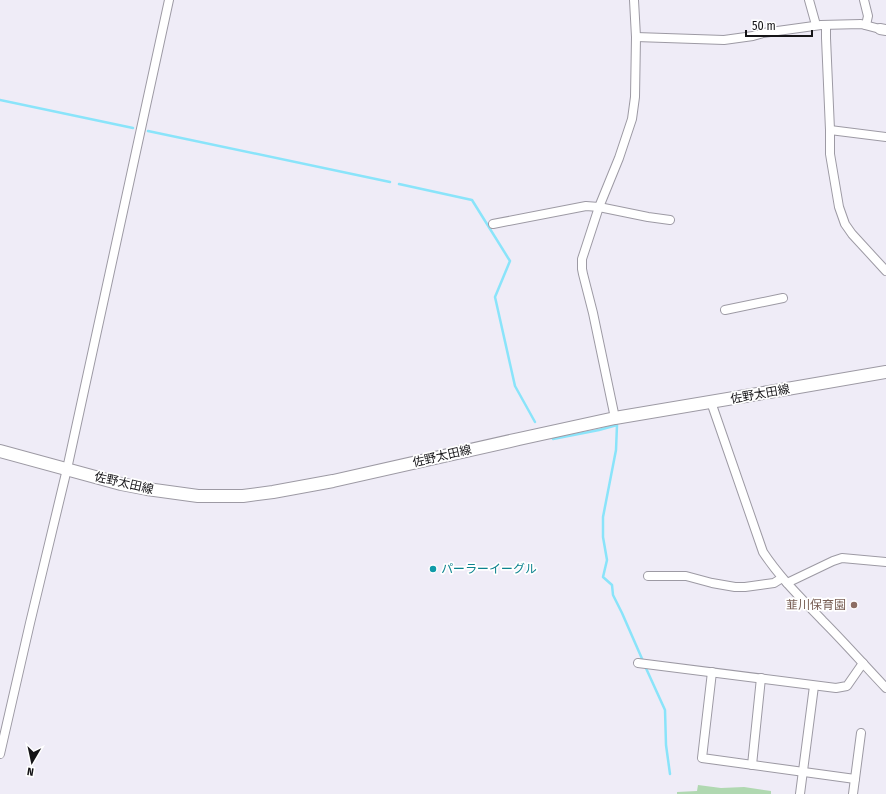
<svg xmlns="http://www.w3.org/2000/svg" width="886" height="794" viewBox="0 0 886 794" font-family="'Fira Sans Condensed','Noto Sans JP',sans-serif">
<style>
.green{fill:#b0d8b1}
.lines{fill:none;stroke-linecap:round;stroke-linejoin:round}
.stream{stroke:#8ae4fa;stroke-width:2.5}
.minor-casing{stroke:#9d9aa4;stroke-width:10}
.tertiary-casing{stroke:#9d9aa4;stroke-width:12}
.secondary-casing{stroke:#9d9aa4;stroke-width:14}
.minor{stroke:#fff;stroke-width:8}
.tertiary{stroke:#fff;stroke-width:10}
.secondary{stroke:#fff;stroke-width:12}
.culture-dot{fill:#0f9aa8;stroke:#fff;stroke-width:1.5}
.education-dot{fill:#8d6e63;stroke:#fff;stroke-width:1.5}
.labels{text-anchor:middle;stroke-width:3.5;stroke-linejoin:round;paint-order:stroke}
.street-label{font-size:12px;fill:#151417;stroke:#fff}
.culture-label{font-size:12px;fill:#0d838f;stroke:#fff;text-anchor:start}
.education-label{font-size:12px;fill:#785e54;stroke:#fff;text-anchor:end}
</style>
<rect width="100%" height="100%" fill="#efecf7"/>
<polygon class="green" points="698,785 721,788 744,787 771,791 771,794 677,794 677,792 697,791"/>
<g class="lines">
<g class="stream">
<polyline points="0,100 133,128"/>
<polyline points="148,131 390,182"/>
<polyline points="399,184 472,200 510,261 495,297 515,386 535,422"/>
<polyline points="553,439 599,430 617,425 616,450 603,517 603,537 607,560 603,577 612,585 613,595 622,613 643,661"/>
<polyline points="645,666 665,710 666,745 670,774"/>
</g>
<defs>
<g id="minor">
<polyline points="809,0 816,25"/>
<polyline points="864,0 868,16 866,25"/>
<polyline points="826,25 826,38 830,130 830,154 839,207 845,224 852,234 886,271"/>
<polyline points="636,37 724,40 753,36 763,33 821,25 861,24 880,29"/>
<polyline points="830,130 886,137"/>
<polyline points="493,224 586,206 599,207 648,217 670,220"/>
<polyline points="725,310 783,298"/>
<path d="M 711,402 L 763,552 C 780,578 802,599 823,621 C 845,643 865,666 886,688"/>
<polyline points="615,418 593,313 583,274 582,269 582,259 584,253 599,207 619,158 632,119 635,97 636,37 634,0"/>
<polyline points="648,576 686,576 712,583 735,587 745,587 774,583 782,578"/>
<polyline points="787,583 833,561 842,558 886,562"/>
<polyline points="638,663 836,688 847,686 863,663"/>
<polyline points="712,672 702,758 855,779"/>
<polyline points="0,754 30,623 67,469 169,0"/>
<polyline points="752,765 761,678"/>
<polyline points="800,794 814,686"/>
<polyline points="853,794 861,733"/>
</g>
<polyline id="tertiary" points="880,29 886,30"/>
<polyline id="secondary" points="0,451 121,484 147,489 198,496 243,496 273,492 333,481 519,439 615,418 787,389 886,372"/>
</defs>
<use href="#minor" class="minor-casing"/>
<use href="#tertiary" class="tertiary-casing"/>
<use href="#secondary" class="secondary-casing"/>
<use href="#minor" class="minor"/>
<use href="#tertiary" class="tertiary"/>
<use href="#secondary" class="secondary"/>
</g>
<circle class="culture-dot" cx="433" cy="569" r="4"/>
<circle class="education-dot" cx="854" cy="605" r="4"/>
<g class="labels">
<g class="street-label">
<text transform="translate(760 394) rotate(-10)" y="4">佐野太田線</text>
<text transform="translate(442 456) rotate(-13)" y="4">佐野太田線</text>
<text transform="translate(124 483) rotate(13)" y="4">佐野太田線</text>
</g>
<g class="culture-label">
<text x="441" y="573">パーラーイーグル</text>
</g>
<g class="education-label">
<text x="846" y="609">韮川保育園</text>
</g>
</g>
<g transform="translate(32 762) rotate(189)" stroke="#ffffff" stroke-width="3" paint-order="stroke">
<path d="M0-3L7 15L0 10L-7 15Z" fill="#151417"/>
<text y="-6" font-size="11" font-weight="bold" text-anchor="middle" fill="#151417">N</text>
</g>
<path d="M746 30v6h66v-6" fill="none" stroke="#151417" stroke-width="2"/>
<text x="752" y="30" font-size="12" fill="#151417" stroke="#ffffff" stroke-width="3" paint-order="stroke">50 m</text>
</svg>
